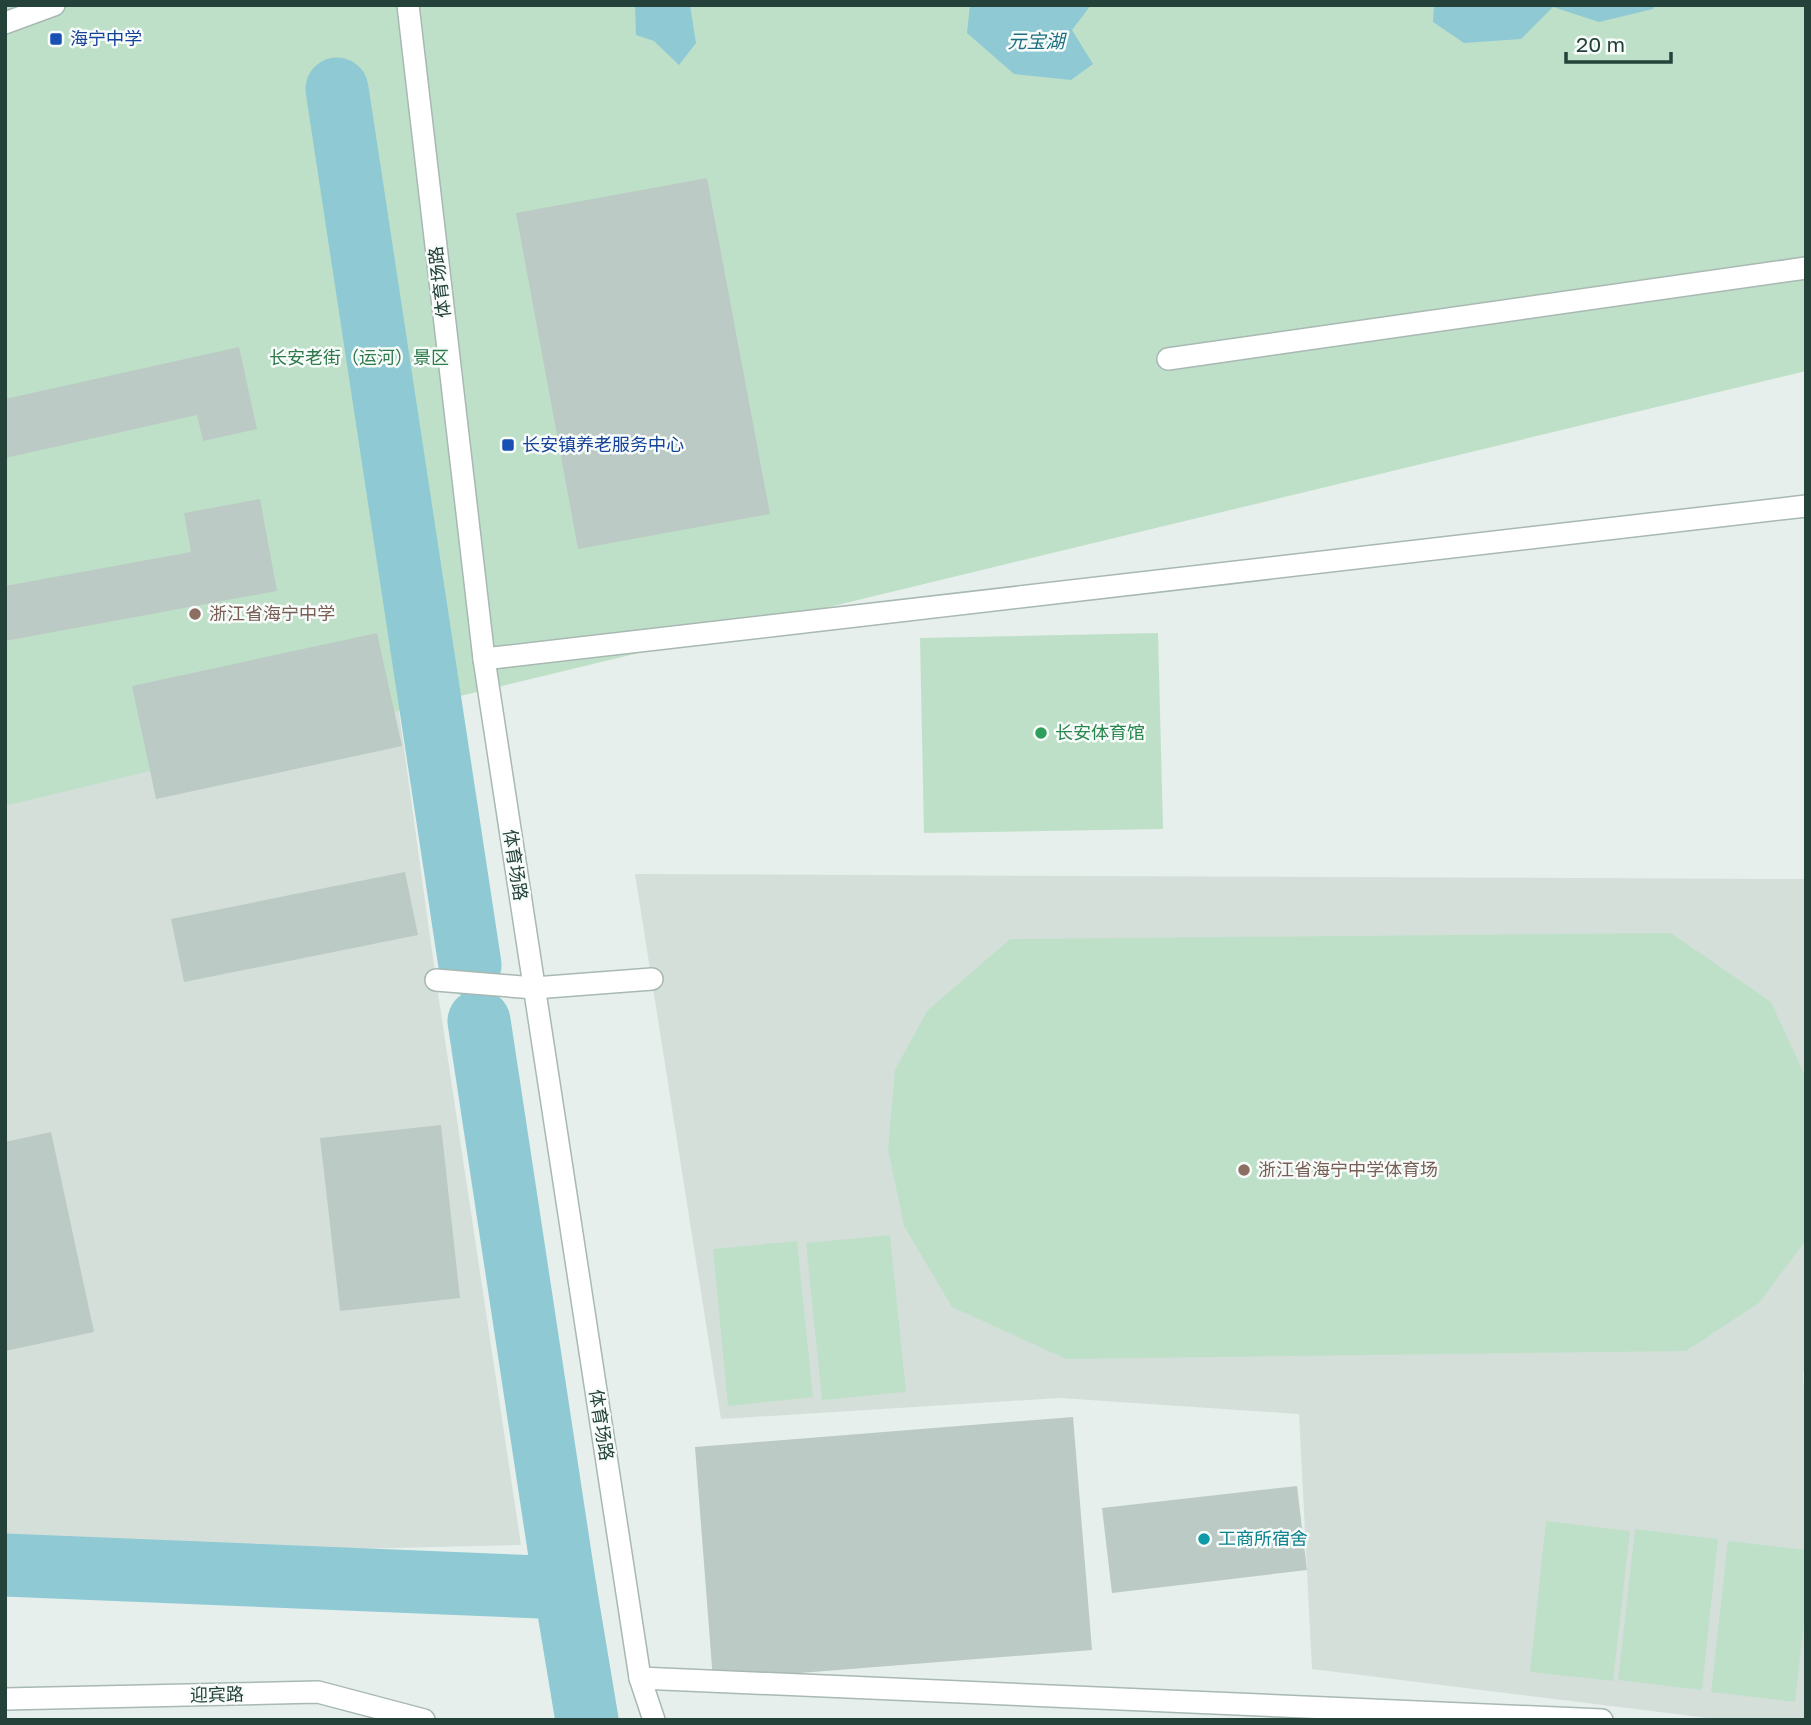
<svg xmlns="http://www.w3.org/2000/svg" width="1811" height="1725" viewBox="0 0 1811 1725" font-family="'Golos Text','Noto Sans SC',sans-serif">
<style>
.built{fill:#d4dfda}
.green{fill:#bfe0c8}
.water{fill:#8ec9d4}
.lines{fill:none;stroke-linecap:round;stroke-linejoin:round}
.river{stroke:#8ec9d4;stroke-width:63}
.building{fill:#bbcac4}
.minor-casing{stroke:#a8b8b2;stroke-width:24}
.tertiary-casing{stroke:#a8b8b2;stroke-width:24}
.minor{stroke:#fff;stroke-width:21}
.tertiary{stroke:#fff;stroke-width:21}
.transit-dot{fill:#1a4fb4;stroke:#f7fbf9;stroke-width:2.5}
.education-dot{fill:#8d6e63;stroke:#f7fbf9;stroke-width:2.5}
.leisure-dot{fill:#2e9e5b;stroke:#f7fbf9;stroke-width:2.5}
.culture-dot{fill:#0f9aa8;stroke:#f7fbf9;stroke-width:2.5}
.labels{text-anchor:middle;stroke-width:5;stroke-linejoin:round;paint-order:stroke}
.transit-label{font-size:18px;fill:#164399;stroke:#f7fbf9;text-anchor:start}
.street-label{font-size:18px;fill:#24423a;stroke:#f7fbf9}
.park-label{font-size:18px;fill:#2d7a4b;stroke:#f7fbf9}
.education-label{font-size:18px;fill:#785e54;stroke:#f7fbf9;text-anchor:start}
.leisure-label{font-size:18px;fill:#27864d;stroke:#f7fbf9;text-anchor:start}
.culture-label{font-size:18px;fill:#0d838f;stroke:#f7fbf9;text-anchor:start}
.water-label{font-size:19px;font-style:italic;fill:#1c6f80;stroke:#f7fbf9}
</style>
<rect width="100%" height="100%" fill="#e6efeb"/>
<g class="built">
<polygon points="328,199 436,980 521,1545 5,1557 5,249"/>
<polygon points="635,874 1806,879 1806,1361 1803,1375 1806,1420 1806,1720 1724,1720 1312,1669 1299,1414 1060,1398 721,1419"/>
</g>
<g class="green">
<polygon points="5,5 1806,5 1806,371 5,806"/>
<polygon points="1158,633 1163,829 924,833 920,638"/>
<polygon points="1671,933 1771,1002 1806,1078 1806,1240 1759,1303 1686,1351 1066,1359 952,1307 904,1226 888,1149 895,1070 927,1011 1010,939"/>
<polygon points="890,1235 906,1392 822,1400 806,1243"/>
<polygon points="797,1241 813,1397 728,1406 713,1249"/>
<polygon points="1546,1521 1630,1531 1613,1681 1530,1672"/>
<polygon points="1635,1529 1718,1539 1702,1690 1618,1680"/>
<polygon points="1728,1541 1806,1550 1806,1602 1795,1702 1711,1692"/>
</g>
<g class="water">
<polygon points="635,5 690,5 696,43 679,65 654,41 636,35"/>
<polygon points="970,5 1091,5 1072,30 1093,64 1071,80 1014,74 967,33"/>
<polygon points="1434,5 1656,5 1653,9 1599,22 1553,7 1521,39 1464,43 1433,22"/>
</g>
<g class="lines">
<g class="river">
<polyline points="337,89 470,965"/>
<polyline points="5,1565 565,1588 479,1021"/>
<polyline points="565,1588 587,1720"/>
</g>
</g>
<g class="building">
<polygon points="707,178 770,514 578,549 516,213"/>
<polygon points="239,347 257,429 203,441 197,415 5,458 5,399"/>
<polygon points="260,499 277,591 5,641 5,586 191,552 184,513"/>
<polygon points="377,633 402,746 156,799 132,686"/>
<polygon points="405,872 418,935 184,982 171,919"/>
<polygon points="441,1125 460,1298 340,1311 320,1138"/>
<polygon points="51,1132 94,1332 5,1351 5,1142"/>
<polygon points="1073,1417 1092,1650 713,1680 695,1447"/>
<polygon points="1297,1486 1307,1570 1112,1593 1102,1508"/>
</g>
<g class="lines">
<defs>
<g id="minor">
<polyline points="1168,359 1806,268"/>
<polyline points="484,659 1806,506"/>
<polyline points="436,980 534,988 652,979"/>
<polyline points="640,1678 1602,1720"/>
<polyline points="5,1699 318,1692 424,1720"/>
</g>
<g id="tertiary">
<polyline points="408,5 484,659 640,1678 654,1720"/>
<polyline points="5,23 54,5"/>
</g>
</defs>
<use href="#minor" class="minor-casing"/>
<use href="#tertiary" class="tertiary-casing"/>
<use href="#minor" class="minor"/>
<use href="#tertiary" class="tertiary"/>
</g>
<g class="transit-dot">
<rect x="49" y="32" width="14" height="14" rx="3.5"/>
<rect x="501" y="438" width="14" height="14" rx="3.5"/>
</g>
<g class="education-dot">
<circle cx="195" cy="614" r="7"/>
<circle cx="1244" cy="1170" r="7"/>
</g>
<circle class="leisure-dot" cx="1041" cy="733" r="7"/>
<circle class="culture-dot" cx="1204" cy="1539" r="7"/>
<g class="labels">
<g class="transit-label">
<text x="70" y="45">海宁中学</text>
<text x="522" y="451">长安镇养老服务中心</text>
</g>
<g class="street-label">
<text transform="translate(440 282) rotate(-97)" y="6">体育场路</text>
<text transform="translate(515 865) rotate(81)" y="6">体育场路</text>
<text transform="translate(601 1425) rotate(81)" y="6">体育场路</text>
<text transform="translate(217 1695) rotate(-1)" y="6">迎宾路</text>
</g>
<g class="park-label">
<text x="359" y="364">长安老街（运河）景区</text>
</g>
<g class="education-label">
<text x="209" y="620">浙江省海宁中学</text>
<text x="1258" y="1176">浙江省海宁中学体育场</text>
</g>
<g class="leisure-label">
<text x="1055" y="739">长安体育馆</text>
</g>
<g class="culture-label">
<text x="1218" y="1545">工商所宿舍</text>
</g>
<g class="water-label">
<text x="1036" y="48">元宝湖</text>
</g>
</g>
<rect width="1811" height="1725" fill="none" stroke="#24423a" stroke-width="14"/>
<path d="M1566 52v10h105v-10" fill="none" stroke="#24423a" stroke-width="3.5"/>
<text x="1576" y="52" font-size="21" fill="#24423a" stroke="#f7fbf9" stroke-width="5" paint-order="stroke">20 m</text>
</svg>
